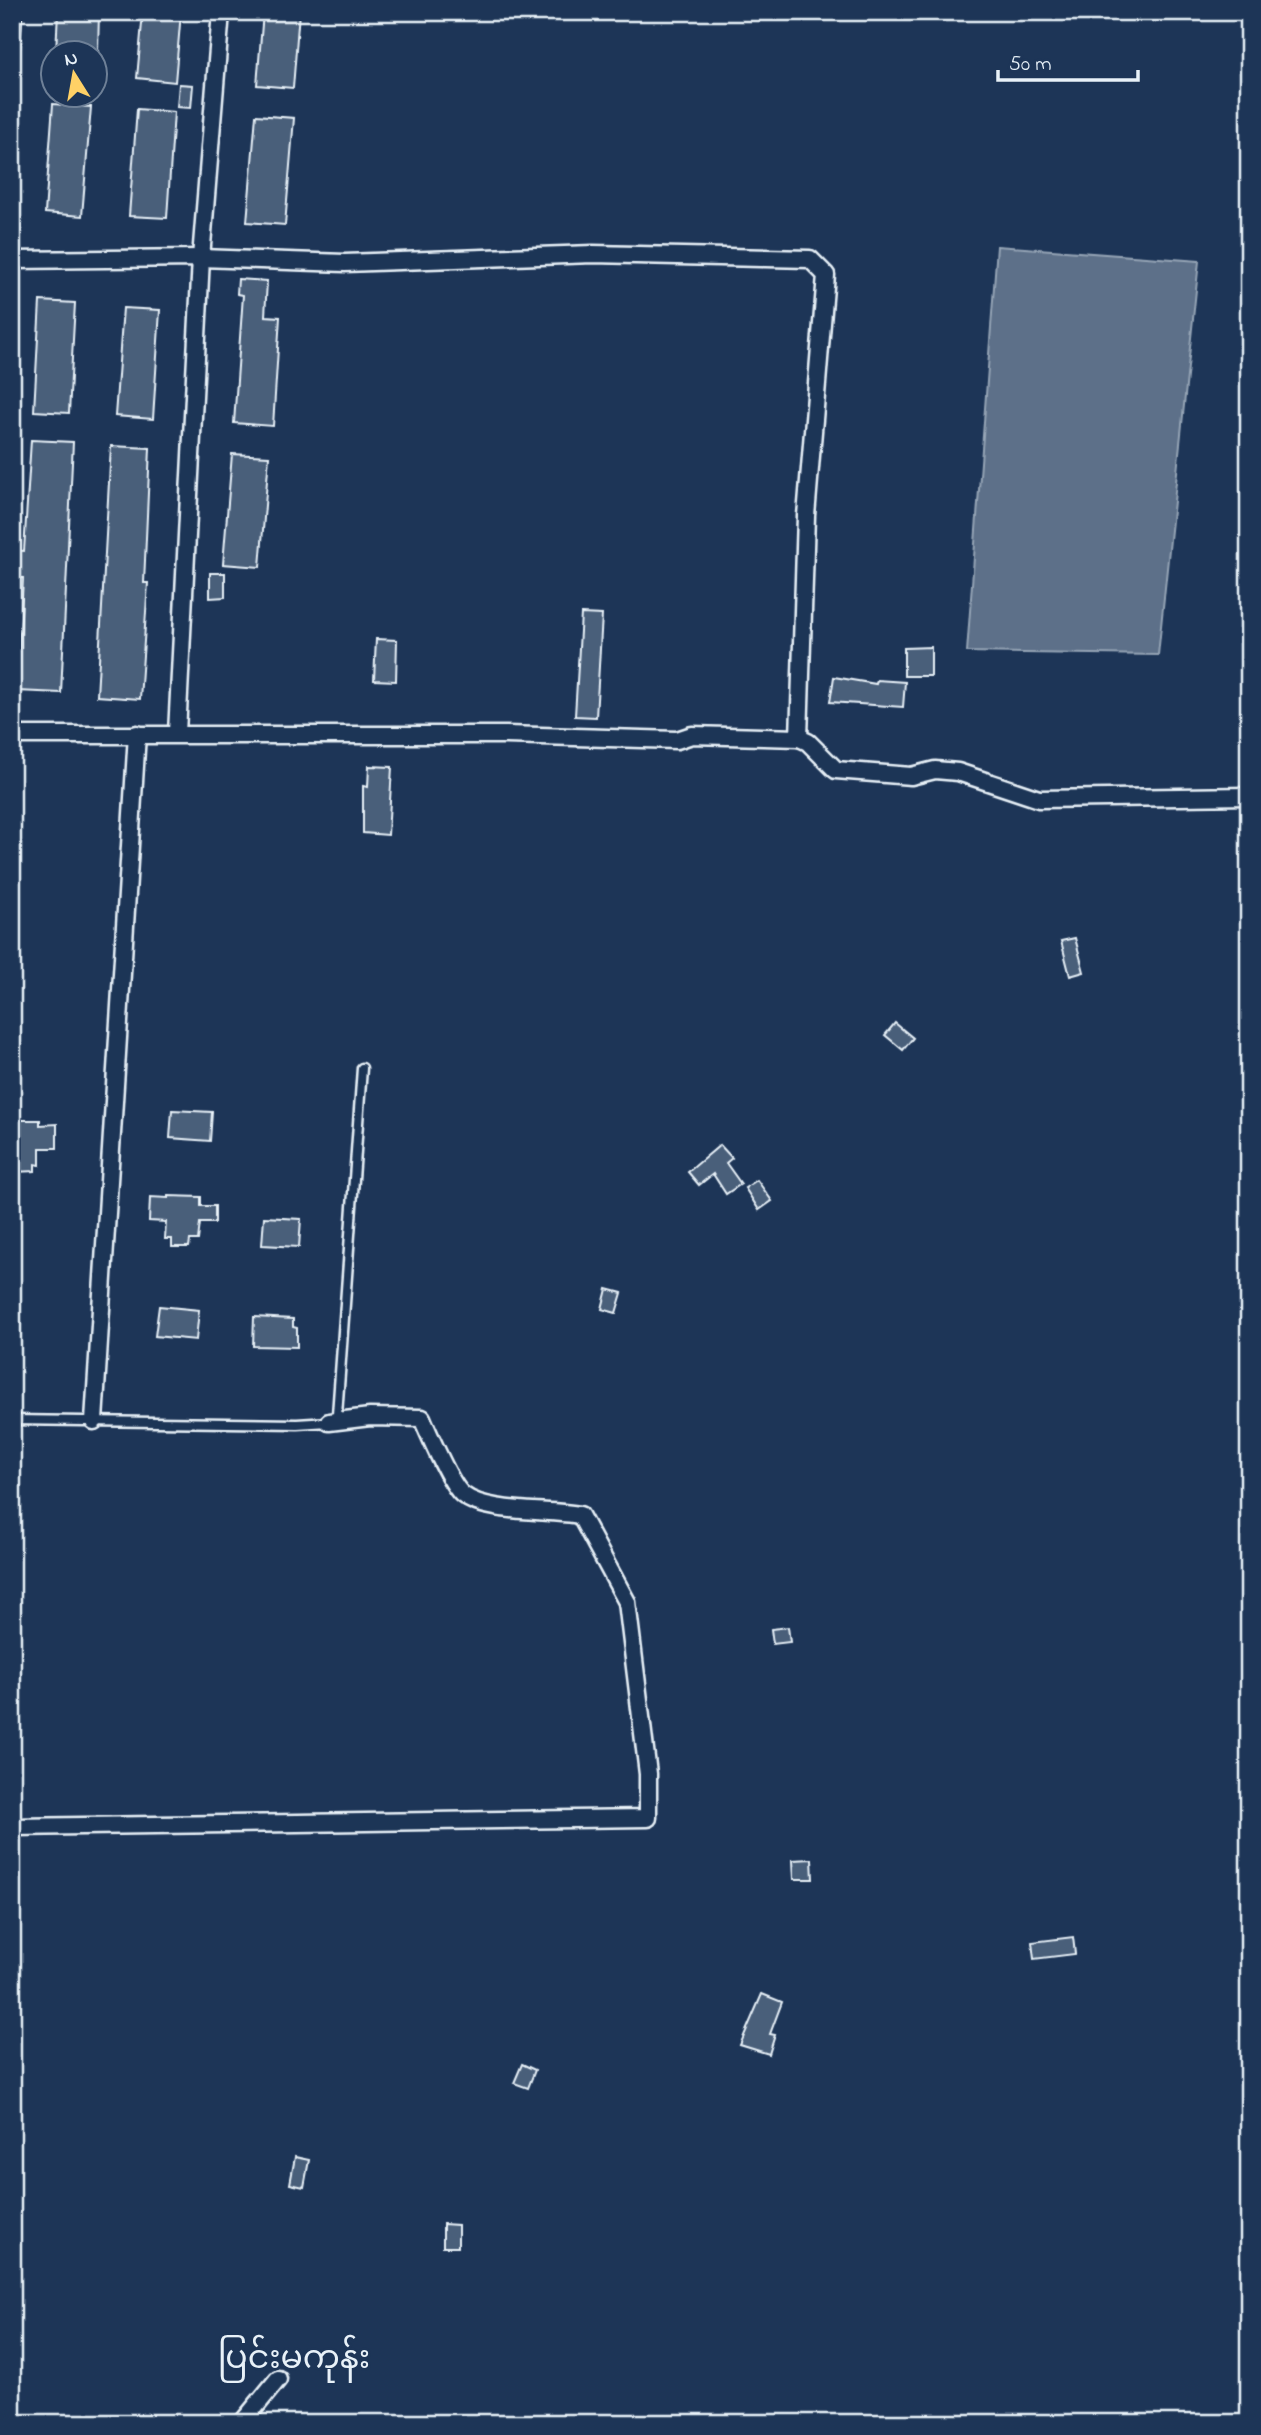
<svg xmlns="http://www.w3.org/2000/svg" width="1261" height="2435" viewBox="0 0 1261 2435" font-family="'Indie Flower','Noto Sans Myanmar',sans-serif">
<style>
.water{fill:#5d7089;stroke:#95a4b5;stroke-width:2}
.building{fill:#495e7a;stroke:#e8f1f8;stroke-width:2}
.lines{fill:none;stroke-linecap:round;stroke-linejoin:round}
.lane-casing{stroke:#e8f1f8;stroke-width:13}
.street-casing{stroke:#e8f1f8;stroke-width:21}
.lane{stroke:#1d3557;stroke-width:8}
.street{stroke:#1d3557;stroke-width:16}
.labels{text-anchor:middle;stroke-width:5;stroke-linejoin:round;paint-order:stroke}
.quarter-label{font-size:33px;fill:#e8f1f8;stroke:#1d3557}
</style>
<rect width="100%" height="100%" fill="#1d3557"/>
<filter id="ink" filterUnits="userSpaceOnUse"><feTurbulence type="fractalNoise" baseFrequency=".0143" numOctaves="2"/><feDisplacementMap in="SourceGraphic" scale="14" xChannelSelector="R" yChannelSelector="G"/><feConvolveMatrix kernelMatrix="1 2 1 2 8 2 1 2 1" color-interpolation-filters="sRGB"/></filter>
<g filter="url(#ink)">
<polygon class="water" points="997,246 1199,261 1158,655 967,652"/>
<g class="building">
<polygon points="58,12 99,12 98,52 56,52"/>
<polygon points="143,12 181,12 175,82 137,78"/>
<polygon points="263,12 299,12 293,88 257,85"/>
<polygon points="179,84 193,85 191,108 177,107"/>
<polygon points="53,104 91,107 82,216 45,213"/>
<polygon points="137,109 174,112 167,218 129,216"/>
<polygon points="256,115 294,118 285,225 247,222"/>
<polygon points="238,279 267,281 265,316 280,317 273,426 234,423 243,295 237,294"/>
<polygon points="40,301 75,303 69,413 34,411"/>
<polygon points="123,308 160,310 153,419 115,416"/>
<polygon points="31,440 73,442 61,693 17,691 23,578 12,578 12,550 24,551"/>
<polygon points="111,446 150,448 144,583 148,583 140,699 97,696"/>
<polygon points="232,454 269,456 260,567 223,564"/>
<polygon points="210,573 225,573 225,597 210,598"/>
<polygon points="581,614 602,615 596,717 575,716"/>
<polygon points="376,639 397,640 396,681 374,680"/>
<polygon points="931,647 931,676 904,676 904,648"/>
<polygon points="834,677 876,684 877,680 905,682 903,707 830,702"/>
<polygon points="369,766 392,767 388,835 363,833 363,786 368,787"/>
<polygon points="1075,938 1084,972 1070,976 1061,941"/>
<polygon points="895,1023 913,1038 903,1050 885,1035"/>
<polygon points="172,1110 212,1112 210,1141 170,1138"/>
<polygon points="12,1120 40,1120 40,1125 57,1124 57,1148 40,1148 40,1165 35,1164 35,1171 14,1172"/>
<polygon points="720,1145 732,1158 726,1163 741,1184 726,1194 713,1174 699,1185 688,1172"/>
<polygon points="757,1180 772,1201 759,1210 745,1188"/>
<polygon points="168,1196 201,1197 201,1206 215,1206 215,1223 200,1223 198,1240 190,1240 189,1247 172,1247 172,1239 165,1239 166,1222 149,1221 150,1197 168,1198"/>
<polygon points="264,1217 301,1219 299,1247 262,1245"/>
<polygon points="607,1289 622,1293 616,1313 602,1309"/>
<polygon points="159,1306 199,1310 196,1340 155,1336"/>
<polygon points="254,1317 293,1319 293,1327 297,1328 297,1347 253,1346"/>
<polygon points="788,1627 790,1642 773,1644 771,1629"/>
<polygon points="812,1859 813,1879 794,1879 793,1860"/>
<polygon points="1073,1937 1075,1954 1034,1959 1032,1942"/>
<polygon points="762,1994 782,2002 770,2034 775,2035 769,2054 740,2045"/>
<polygon points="522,2064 535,2070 528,2088 514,2083"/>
<polygon points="295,2157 309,2160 304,2187 290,2184"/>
<polygon points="443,2224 458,2225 458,2247 443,2247"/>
</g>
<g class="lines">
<defs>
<g id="lane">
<polyline points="12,87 17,12"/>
<polyline points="12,1420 297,1424 329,1422 337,1415 362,1068"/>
</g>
<g id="street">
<polyline points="12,260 201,258 345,263 593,254 810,259 826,275 806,516 799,738 692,735 677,740 506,735 12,735"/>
<polyline points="177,733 201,258 221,12"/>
<polyline points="799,738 808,742 836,770 911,776 935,770 958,772 1039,799 1249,796"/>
<polyline points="94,1421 137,734"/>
<path d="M 12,1827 L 648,1818 L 648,1774 L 627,1602 L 580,1515 C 549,1509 487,1514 463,1495 C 451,1486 429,1434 422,1418 L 370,1417 L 329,1422"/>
<polyline points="242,2423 278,2379"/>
</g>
</defs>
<use href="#lane" class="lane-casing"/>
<use href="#street" class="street-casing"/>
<use href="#lane" class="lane"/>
<use href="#street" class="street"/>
</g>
</g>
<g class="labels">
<g class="quarter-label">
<text x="294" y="2368">ပြင်းမကုန်း</text>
</g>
</g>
<rect width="1261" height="2435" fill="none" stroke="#1d3557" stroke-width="42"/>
<rect x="21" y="21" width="1219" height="2393" fill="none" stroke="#e8f1f8" stroke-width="2.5" filter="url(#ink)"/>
<g transform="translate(74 74) rotate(349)"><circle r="33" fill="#1d3557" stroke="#6e8097" stroke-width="2"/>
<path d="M0-5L12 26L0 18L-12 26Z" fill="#ffd166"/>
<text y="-10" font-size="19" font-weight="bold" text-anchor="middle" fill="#e8f1f8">N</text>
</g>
<path d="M998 70v10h140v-10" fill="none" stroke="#e8f1f8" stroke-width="3.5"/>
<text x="1009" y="70" font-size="21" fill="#e8f1f8" stroke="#1d3557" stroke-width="5" paint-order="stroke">50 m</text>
</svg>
